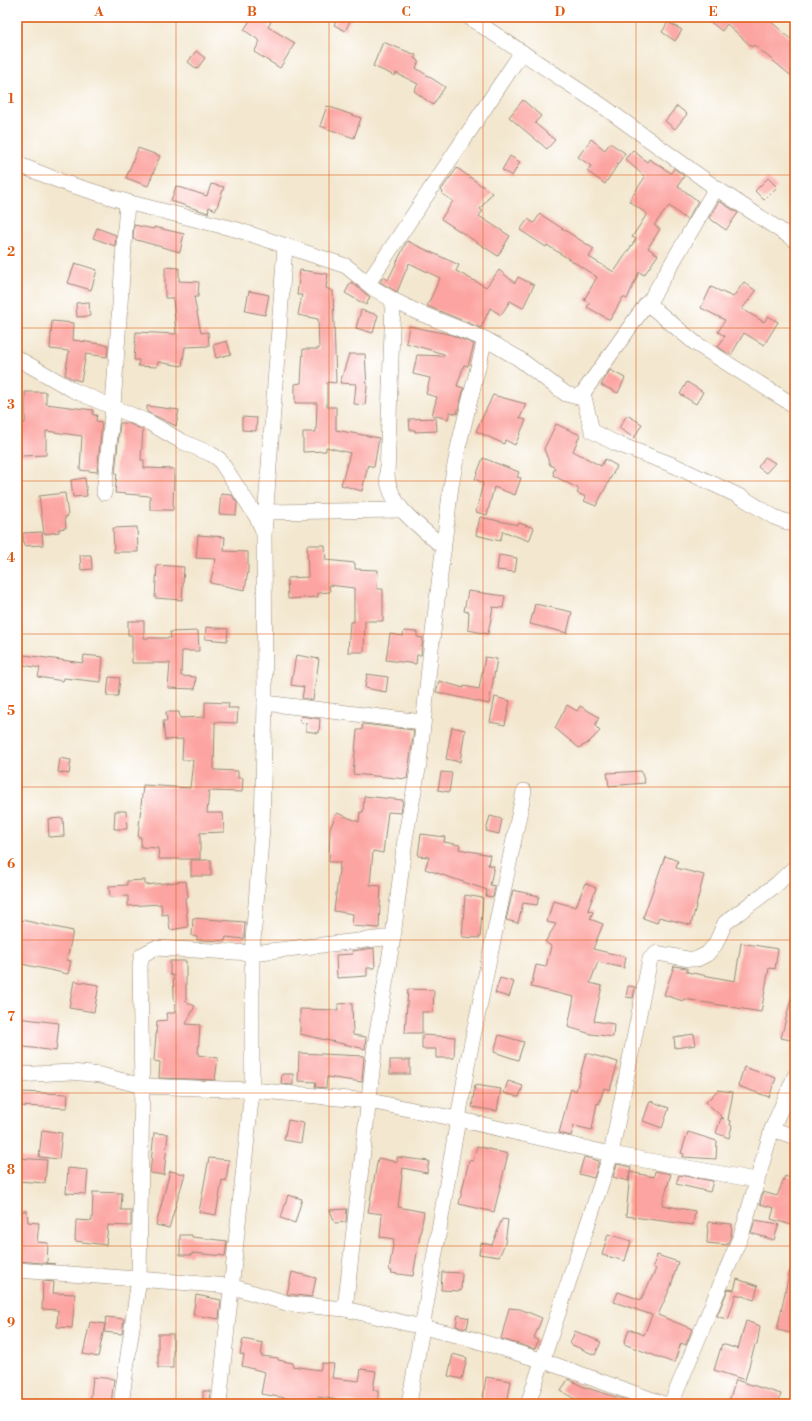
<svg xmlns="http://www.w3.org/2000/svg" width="812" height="1421" viewBox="0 0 812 1421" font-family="'Libre Bodoni',serif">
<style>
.building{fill:#fca4a1}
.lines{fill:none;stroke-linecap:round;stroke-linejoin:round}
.minor-casing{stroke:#978876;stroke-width:16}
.minor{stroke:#fff;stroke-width:15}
.grid{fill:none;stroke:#df570d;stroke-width:1;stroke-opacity:0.55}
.neatline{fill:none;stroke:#df570d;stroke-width:1.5}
.grid-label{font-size:13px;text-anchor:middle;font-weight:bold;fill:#df570d}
</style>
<rect width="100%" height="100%" fill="#fff"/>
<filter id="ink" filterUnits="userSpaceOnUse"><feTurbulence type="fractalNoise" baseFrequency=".025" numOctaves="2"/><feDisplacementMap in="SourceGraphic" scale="8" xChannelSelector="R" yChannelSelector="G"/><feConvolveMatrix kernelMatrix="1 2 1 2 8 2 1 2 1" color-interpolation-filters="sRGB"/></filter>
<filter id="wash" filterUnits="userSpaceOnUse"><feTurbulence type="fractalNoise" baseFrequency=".012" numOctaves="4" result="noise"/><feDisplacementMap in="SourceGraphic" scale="16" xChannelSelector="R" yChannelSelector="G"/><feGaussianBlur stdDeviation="0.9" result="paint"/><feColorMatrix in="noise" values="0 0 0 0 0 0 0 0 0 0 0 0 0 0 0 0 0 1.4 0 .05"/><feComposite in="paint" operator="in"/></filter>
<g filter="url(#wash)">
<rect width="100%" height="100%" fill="#f3e7cf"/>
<g id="blocks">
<g class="building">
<polygon points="252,17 264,17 271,22 268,27 295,43 280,68 254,52 260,41 244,30"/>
<polygon points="339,17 352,17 345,31 334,25"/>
<polygon points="704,17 766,17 795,43 795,79 754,45 752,47 727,24 722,31"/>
<polygon points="668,22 682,30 675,41 662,32"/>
<polygon points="383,42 416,55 414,58 419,61 416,68 445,87 433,105 414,91 418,84 396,73 395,76 373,66"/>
<polygon points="196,51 205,58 197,69 188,62"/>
<polygon points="523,100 541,116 535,123 555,140 547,149 509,117"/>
<polygon points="327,106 361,118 354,138 320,126"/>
<polygon points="677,106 687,114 675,129 665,121"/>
<polygon points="591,139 605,150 610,143 625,153 605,184 587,171 591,166 578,157"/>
<polygon points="138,148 160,156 148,186 126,178"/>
<polygon points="633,150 647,162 649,159 671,173 674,168 684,176 678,186 698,201 687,220 669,206 654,225 660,229 648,248 658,255 644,275 639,272 627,299 623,297 610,320 587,307 590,303 584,300 597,277 547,245 546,247 520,230 528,219 534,223 540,214 594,249 589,257 614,272 636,239 632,237 647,214 629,201 645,177 625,159"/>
<polygon points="510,156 520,162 512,176 502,170"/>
<polygon points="457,168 492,193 480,209 483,211 479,216 510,236 498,256 441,219 453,201 442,194 443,192 441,190"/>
<polygon points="768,178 777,187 764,200 755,191"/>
<polygon points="211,184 224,187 216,210 209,207 208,213 171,201 176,186 207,196"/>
<polygon points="719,201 738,213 726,230 709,218"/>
<polygon points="134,225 154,229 154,227 184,234 180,252 133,239"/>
<polygon points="97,228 116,235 115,246 93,238"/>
<polygon points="407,241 459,265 456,271 486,287 499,270 515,283 518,277 534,285 523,308 510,301 501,315 490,308 481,328 427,306 440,278 409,263 397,292 380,282 383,277 388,280"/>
<polygon points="75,263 97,270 91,290 68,283"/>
<polygon points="165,267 179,268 179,281 199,282 198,297 194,297 201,333 208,332 209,346 185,347 182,366 158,362 157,367 138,366 139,360 134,360 136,332 176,334 173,298 165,298"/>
<polygon points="300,270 328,274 326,288 333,291 336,383 327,382 327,407 336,407 336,430 379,438 374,467 368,465 362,491 341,485 350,453 326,447 326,451 303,452 303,432 316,432 317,403 295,403 295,384 301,383 303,349 319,349 318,319 298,315 302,295 297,295"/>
<polygon points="351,282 370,297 366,305 345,293"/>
<polygon points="744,282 756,291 742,309 764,322 768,316 778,322 764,345 744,333 731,355 718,347 725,336 718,332 725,320 701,308 711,287 733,297"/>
<polygon points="249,291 269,295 265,315 245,311"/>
<polygon points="89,302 90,316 77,317 76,303"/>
<polygon points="361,310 378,315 373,333 356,328"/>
<polygon points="52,321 74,323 73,340 108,345 107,357 86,354 81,381 73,379 65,375 69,351 50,349"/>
<polygon points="409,326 449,334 474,344 468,366 464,365 457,386 464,388 457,414 450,412 448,419 432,415 437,397 426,394 430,378 413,374 417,355 444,356 444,354 406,343"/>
<polygon points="227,341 231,354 216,358 213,345"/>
<polygon points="349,354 365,354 367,387 365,405 354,404 356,384 340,383"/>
<polygon points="610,370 625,378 618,393 601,385"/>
<polygon points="687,382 703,392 696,404 680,394"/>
<polygon points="25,392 46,392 46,404 93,410 93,415 97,415 96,421 102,422 97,472 80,470 82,436 46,431 46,455 21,456 20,423 25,423"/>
<polygon points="493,395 526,404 520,418 526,420 515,445 505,440 504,444 476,431"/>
<polygon points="147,406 179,410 176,426 147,412"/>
<polygon points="627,415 642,424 634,438 619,428"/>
<polygon points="242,417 257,418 256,431 242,430"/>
<polygon points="436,418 437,431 415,432 415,430 410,430 409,419"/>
<polygon points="120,423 128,423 143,430 141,460 144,460 144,468 174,469 173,510 150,510 150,496 115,493 117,473 115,473"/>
<polygon points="556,424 580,435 573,451 601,466 605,459 617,466 596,506 584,501 586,497 577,493 579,489 554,476 553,472 555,468 550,465 544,449"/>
<polygon points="765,457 775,463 766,473 758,467"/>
<polygon points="483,458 519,472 517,477 521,478 515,495 494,487 487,515 476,512 483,483 475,479"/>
<polygon points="85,478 87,496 73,497 71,480"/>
<polygon points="65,493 68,516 65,517 66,528 59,529 59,532 44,534 39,496"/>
<polygon points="221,494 232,495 237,503 236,515 219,514"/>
<polygon points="480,517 518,525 519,523 534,528 529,541 503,531 500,541 476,535"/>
<polygon points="137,527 138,552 114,552 113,528"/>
<polygon points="42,532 43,545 24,546 23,533"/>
<polygon points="198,535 225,537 224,551 248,552 248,571 245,590 210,583 216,559 196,558"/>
<polygon points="307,545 325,545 326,560 355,563 355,569 378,570 377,589 383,589 383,621 365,621 364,652 348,652 350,622 354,622 354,588 329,585 330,592 318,593 318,597 288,599 287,578 308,577"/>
<polygon points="80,555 91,555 92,569 81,570"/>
<polygon points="499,555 517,558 515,572 497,570"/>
<polygon points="157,565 184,567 182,600 155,598"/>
<polygon points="468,591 505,596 503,608 493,607 488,634 468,630 469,612 464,611"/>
<polygon points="535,604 572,612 567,633 530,624"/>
<polygon points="128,621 144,621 144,638 171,638 170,632 198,631 199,651 182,651 181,676 196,677 195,689 168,688 170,663 132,663 132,635 128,635"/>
<polygon points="206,627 228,629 227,641 205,639"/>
<polygon points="404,631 417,632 417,637 423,638 421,655 417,655 416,664 386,660 390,634 403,636"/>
<polygon points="17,654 83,663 84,655 103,657 101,682 64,678 63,681 38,677 40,668 17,664"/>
<polygon points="296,655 319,659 313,700 302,698 304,687 291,685"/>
<polygon points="485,657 497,659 489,704 436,692 439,681 464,688 464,686 479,689"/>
<polygon points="367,674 388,677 386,692 365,688"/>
<polygon points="109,677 120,678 118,696 107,696"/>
<polygon points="495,697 510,701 505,725 490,722"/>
<polygon points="205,702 229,703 228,708 238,708 237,723 215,722 214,770 238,771 238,778 243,778 242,792 209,791 207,813 223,813 224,832 200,833 200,859 159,859 158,848 141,847 141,837 138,837 143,785 190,788 193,760 182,760 183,739 165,740 163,721 167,721 166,712 179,712 180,718 205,717"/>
<polygon points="567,705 577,711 580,706 599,717 595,726 600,731 588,743 579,748 555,728"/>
<polygon points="301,716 320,719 319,733 306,731 306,723 300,722"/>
<polygon points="363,724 414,730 407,779 353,774 357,730 362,730"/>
<polygon points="452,727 465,730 460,762 446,759"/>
<polygon points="60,758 71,760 69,774 58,772"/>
<polygon points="641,771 645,783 609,786 607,773"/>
<polygon points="441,772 452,773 449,792 438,790"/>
<polygon points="364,796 403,800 401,813 388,812 383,853 373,851 370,885 381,886 379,928 352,926 353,914 334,911 340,862 329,862 330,828 337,813 359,822 360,812 363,812"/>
<polygon points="115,811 126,811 127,829 114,829"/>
<polygon points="490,816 502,819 499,834 486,831"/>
<polygon points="63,818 64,836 49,837 48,819"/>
<polygon points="421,834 445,837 444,842 460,845 459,849 490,855 488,865 494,866 490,885 495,886 493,897 486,896 487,890 425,869 429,857 418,856"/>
<polygon points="665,856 678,861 676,868 704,875 691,925 659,917 657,923 643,918"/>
<rect x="191" y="860" width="20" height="16"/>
<polygon points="145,880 145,885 186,881 188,897 185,898 188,927 170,930 168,914 162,915 161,904 128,906 128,896 110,897 109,886 127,885 127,881"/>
<polygon points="585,883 596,888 588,910 593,912 590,919 603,924 593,949 626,957 624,968 598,962 590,983 602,986 594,1021 614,1024 613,1037 591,1034 568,1027 574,997 531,987 536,965 546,967 551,946 545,942 556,924 547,922 553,901 576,907"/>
<polygon points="513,890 539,896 537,905 523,903 518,923 506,920"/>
<polygon points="465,895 483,898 480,938 462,937"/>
<polygon points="193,918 245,922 244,939 226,937 225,941 197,940 197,937 192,936"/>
<polygon points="17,919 73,931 67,960 71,961 68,974 17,963"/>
<polygon points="741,943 778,949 775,969 769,968 761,1012 684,999 683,1001 664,995 674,966 687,968 687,972 735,981"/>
<polygon points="374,948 375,968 367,968 367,976 337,978 336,955 353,954 352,951"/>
<polygon points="170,961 186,961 186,1002 195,1006 186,1024 200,1025 198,1055 218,1058 215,1080 159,1078 160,1062 154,1061 157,1021 167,1020 166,1013 175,1013 173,975 170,975"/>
<polygon points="500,978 514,982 509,997 495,993"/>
<polygon points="74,981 99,985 94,1012 69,1008"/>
<polygon points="628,986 635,987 633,998 626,997"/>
<polygon points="408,989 434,990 433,1012 422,1012 422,1033 405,1033"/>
<polygon points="791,999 795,999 795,1041 781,1038"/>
<polygon points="352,1003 353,1035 366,1037 365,1049 300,1034 300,1009 338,1010 338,1004"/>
<polygon points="17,1018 59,1023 56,1051 17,1046"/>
<polygon points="694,1034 696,1045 675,1048 674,1037"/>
<polygon points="422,1035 455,1037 454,1058 436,1058 436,1049 422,1049"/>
<polygon points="499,1035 524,1042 518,1060 494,1052"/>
<polygon points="299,1053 364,1056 362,1082 327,1077 326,1088 315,1087 316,1082 298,1081"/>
<polygon points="586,1053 618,1062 610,1090 604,1088 599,1104 597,1103 592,1130 574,1126 571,1136 559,1133 571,1088 576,1091"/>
<rect x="390" y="1060" width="20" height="14"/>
<polygon points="744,1067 776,1078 769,1097 738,1086"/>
<polygon points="282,1074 293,1074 293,1085 281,1084"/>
<polygon points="508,1081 523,1086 519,1097 504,1093"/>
<polygon points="475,1085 501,1089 497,1111 472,1107"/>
<polygon points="718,1090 733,1092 728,1120 731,1121 730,1125 732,1126 729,1138 716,1133 721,1118 724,1119 706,1102"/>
<polygon points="20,1092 68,1094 67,1108 19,1106"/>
<polygon points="650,1101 669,1108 662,1128 643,1121"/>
<polygon points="288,1120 304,1123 301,1143 284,1140"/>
<polygon points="42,1130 62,1133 59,1159 39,1157"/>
<polygon points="688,1132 717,1141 716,1159 683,1157 684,1154 681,1153"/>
<polygon points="154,1133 168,1134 164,1175 150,1173"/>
<polygon points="477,1146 508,1154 494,1212 459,1204 469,1160 473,1161"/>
<polygon points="397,1157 429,1161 427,1173 403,1168 398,1207 424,1212 413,1276 391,1273 392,1271 389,1270 394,1239 380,1237 382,1214 368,1212 378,1158 397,1162"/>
<polygon points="584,1157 599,1161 594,1178 579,1174"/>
<polygon points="17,1158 47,1160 45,1183 17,1181"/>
<polygon points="209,1158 229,1160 226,1181 222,1180 216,1215 199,1212"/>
<polygon points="617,1164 631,1167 628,1181 613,1177"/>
<polygon points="68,1168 88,1170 86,1194 66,1193"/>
<polygon points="170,1171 185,1174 169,1228 156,1225"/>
<polygon points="655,1171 671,1174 662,1205 695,1211 693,1225 626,1216 630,1172 654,1177"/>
<polygon points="679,1175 713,1181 710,1192 676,1184"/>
<polygon points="785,1176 795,1180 795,1226 771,1219 774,1208 760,1204 763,1192 777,1196"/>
<polygon points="93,1192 122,1193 121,1210 131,1210 131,1226 108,1225 106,1245 75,1241 76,1220 92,1221"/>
<polygon points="288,1195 302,1199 295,1223 281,1218"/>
<polygon points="347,1209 346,1222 335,1223 330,1210"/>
<polygon points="17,1211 27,1211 28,1222 39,1223 37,1242 48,1243 47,1263 55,1264 17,1261 19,1238 17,1238"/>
<polygon points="502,1219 508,1220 505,1243 499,1257 479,1254 481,1243 492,1245"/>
<polygon points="755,1220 779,1224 774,1240 751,1233"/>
<polygon points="708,1222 732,1224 731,1236 727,1245 707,1243"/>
<polygon points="608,1234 631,1241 625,1261 602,1255"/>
<polygon points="180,1235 192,1235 192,1237 227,1241 225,1256 192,1253 192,1255 180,1255"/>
<polygon points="657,1255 678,1262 671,1286 658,1315 692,1329 686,1345 681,1343 674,1363 624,1344 629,1329 644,1335 652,1315 614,1302 618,1292 641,1300 656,1269 653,1267"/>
<polygon points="790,1269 795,1269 795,1334 777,1330"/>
<polygon points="292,1272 316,1278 312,1297 287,1294"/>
<polygon points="442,1272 462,1273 461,1291 441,1290"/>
<polygon points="737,1279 758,1286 754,1300 736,1294 728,1320 717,1316 728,1289 734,1290"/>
<polygon points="43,1281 54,1282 53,1293 75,1294 72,1328 57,1327 58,1310 42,1309"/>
<polygon points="196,1295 221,1300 219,1319 193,1315"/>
<polygon points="509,1308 520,1309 542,1318 534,1338 538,1340 535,1349 501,1339"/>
<polygon points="458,1315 469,1318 467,1328 456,1326"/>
<polygon points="106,1317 124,1319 122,1334 104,1332"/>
<polygon points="746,1321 760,1326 757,1345 755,1345 745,1380 714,1370 722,1344 738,1349"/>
<polygon points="90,1322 105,1324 98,1357 83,1354"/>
<polygon points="575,1331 601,1342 595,1355 570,1344"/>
<rect x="158" y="1334" width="15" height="34"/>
<polygon points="243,1339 263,1343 261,1356 278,1358 278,1360 293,1363 292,1366 320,1370 322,1363 334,1364 332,1378 359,1381 361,1369 376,1371 373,1390 378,1390 378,1404 357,1404 357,1402 317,1397 317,1403 261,1394 265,1372 242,1366 244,1355 240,1354"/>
<polygon points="453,1354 467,1358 462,1379 448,1376"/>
<polygon points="93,1377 114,1379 111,1404 90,1404"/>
<polygon points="486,1377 511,1381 507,1404 482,1404"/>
<polygon points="568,1379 584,1387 629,1401 629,1404 592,1404 575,1399 561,1391"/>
<polygon points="736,1380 781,1394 778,1404 728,1404"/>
<polygon points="203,1391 211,1391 210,1402 203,1402"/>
</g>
</g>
</g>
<g filter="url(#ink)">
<use href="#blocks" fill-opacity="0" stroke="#978876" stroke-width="1"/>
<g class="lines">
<defs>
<g id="minor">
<polyline points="469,17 604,107 716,188 795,240"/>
<polyline points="17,164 65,183 127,202 238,230 346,266 373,288 393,300 417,312 485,339 518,358 566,394 578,397 583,393 647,303 648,304 716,188"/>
<polyline points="368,283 522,52"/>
<path d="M 393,300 L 387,476 C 391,510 421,526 444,548"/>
<polyline points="647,303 695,343 795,406"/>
<polyline points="17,358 73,390 150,423 181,441 211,454 219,459 258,519 264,533"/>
<polyline points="583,393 592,431 615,443 673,465 743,498 774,517 795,525"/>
<polyline points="104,493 113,406 127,202"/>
<polyline points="258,519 266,512 401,510"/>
<polyline points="265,703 422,722"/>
<polyline points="17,1075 71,1072 101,1075 142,1086 252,1090 370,1101 457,1119 611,1154 756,1180"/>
<polyline points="772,1129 795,1137"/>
<polyline points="17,1270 230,1286 290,1304 345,1309 465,1337 544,1361 664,1404"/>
<polyline points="345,1309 375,1045 393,937 405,839 419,764 431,649 451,486 459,444 485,339"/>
<polyline points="121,1404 139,1279 142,1086 140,965 142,955 155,948 252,953 393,937"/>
<polyline points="219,1404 252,1090 252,953 262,828 265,703 264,534 285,247"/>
<polyline points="409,1404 468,1061 524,791"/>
<polyline points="528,1404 611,1154 650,959 657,953 688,959 697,959 707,954 715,945 725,923 777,884 795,867"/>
<polyline points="671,1404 742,1233 772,1129 795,1076"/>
</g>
</defs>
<use href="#minor" class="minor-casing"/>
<use href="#minor" class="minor"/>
</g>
</g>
<path class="grid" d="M 176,17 L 176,1404M 329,17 L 329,1404M 483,17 L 483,1404M 636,17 L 636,1404M 17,175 L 795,175M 17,328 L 795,328M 17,481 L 795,481M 17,634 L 795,634M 17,787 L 795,787M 17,940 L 795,940M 17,1093 L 795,1093M 17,1246 L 795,1246"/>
<rect width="812" height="1421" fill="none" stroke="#fff" stroke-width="44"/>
<rect x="22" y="22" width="768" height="1377" class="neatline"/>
<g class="grid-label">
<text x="99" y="16">A</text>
<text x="252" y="16">B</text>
<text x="406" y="16">C</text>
<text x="560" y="16">D</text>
<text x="713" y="16">E</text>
<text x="11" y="103">1</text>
<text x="11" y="256">2</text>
<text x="11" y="409">3</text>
<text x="11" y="562">4</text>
<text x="11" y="715">5</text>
<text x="11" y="868">6</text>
<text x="11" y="1021">7</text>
<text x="11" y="1174">8</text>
<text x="11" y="1327">9</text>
</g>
</svg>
